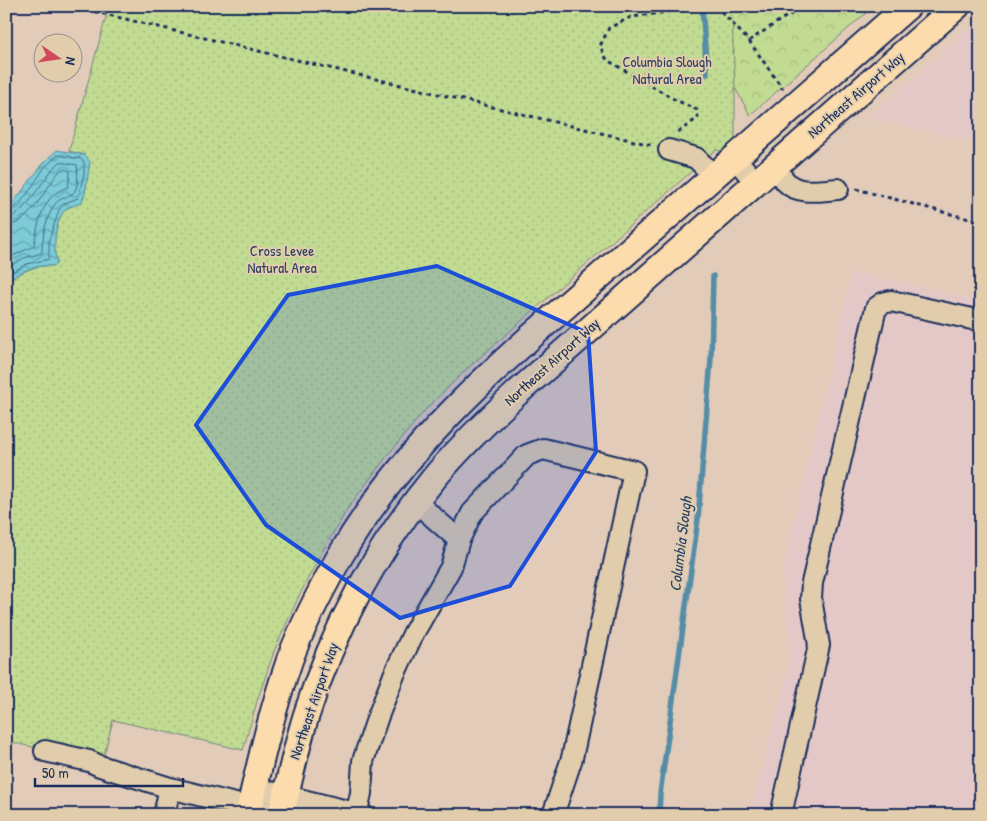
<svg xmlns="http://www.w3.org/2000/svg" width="987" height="821" viewBox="0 0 987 821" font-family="'Patrick Hand',sans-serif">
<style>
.built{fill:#e4c8c8}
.forest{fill:url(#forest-crowns);stroke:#6e8578}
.park{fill:url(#park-dots);stroke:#6e8578}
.water{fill:url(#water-waves);stroke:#558da6}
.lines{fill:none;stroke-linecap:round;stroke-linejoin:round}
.shore{stroke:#416d8e;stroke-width:1}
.stream{stroke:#558da6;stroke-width:5.5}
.minor-casing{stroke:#1b2f5e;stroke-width:24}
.major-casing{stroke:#1b2f5e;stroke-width:29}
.path{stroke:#1b2f5e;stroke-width:3;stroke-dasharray:4 4;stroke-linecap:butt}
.minor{stroke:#e1cdac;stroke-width:20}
.major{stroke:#fcdcac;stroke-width:25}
.marked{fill:#1d4ed8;fill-opacity:0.2;stroke:#1d4ed8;stroke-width:4;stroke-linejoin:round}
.labels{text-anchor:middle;stroke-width:4;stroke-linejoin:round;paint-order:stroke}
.park-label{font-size:15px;fill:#2c4063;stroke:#e1cdac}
.street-label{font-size:15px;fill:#1b2f5e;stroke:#e1cdac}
.water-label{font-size:16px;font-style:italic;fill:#253f6a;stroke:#e1cdac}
</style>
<defs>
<pattern id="forest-crowns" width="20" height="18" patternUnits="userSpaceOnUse" patternTransform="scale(1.25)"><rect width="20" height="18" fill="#c2db92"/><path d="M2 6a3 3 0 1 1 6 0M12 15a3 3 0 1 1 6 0" fill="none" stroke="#a6bc80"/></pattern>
<pattern id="park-dots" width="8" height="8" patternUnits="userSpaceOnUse" patternTransform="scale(1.25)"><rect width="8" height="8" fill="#c2db92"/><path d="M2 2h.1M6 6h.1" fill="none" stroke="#a6bc80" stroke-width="1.8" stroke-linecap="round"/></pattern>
<pattern id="water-waves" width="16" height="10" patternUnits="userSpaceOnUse" patternTransform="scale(1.25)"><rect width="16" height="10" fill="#7bcbd6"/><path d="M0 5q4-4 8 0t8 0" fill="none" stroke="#64a5b1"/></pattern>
</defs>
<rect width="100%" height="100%" fill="#e2cbb9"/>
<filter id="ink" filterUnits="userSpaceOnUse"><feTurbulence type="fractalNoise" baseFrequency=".02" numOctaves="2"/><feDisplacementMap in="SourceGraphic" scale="10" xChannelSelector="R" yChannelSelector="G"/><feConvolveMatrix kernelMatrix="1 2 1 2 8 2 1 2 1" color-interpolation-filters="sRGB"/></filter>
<g filter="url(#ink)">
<g class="built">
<polygon points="981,19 981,144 869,117"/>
<polygon points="852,272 981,301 981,815 750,815 791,658 783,571"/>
</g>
<polygon class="forest" points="414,6 874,6 750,115 734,86"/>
<path class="park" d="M 109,6 L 729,6 L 732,19 L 735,86 L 735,154 L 716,150 L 468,368 L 427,408 L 387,456 L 348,508 L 323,550 L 299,596 L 275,649 L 258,698 L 243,750 L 113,720 L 102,763 L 6,741 L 6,281 C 23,272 35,264 54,266 L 57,263 C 52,249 55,219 66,209 C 70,206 76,205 81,203 L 85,155 L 69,151 Z"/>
<path class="water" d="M 57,150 L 85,155 L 90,162 L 85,194 L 81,203 C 77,205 70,206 66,209 C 55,219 52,249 57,263 L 54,266 C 34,264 23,271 6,281 L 6,209 C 26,191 36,167 57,150 Z"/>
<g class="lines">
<g class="shore">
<path d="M 6,212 C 21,210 37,177 46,166 C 50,162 54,159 58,155 L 81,159 L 84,162 L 84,174 L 78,198 L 65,203 L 59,210 L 49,240 L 49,259 L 27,264 L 6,275"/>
<path d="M 6,218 C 26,217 44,174 60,162 L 77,165 C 78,172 79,190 72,194 C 65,198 60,198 55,204 C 46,217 42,237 42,253 L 24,258 L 6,268"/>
<path d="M 6,226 C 30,225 45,188 59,172 L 63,169 L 70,171 L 70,174 L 68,187 C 64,189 60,190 57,192 C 41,203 37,229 34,246 L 6,259"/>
</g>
<g class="stream">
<polyline points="702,6 707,74"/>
<polyline points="659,815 660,794 698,519 711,359 713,276"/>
</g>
<defs>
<g id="minor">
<polyline points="669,150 696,158 714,176"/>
<polyline points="735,158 756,183"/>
<path d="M 774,167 C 778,172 782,178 787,183 C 799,195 823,190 838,189"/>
<polyline points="416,502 459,540"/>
<polyline points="45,751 89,761 100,766 170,788"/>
<polyline points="254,788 363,815"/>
<polyline points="164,815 170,788 280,815"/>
<polyline points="356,815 361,793 363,761 377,719 394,675 413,634 451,567 459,540 472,513 527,455 543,449 634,471 572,758 553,815"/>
<polyline points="781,815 819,645 811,599 812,583 876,308 883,303 891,301 981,321"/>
</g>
<g id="major">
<path d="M 248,815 C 260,763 272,710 290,659 C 303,624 321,590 339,558 C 410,435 513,353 617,261 C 714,176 811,91 908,6"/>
<path d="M 281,815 C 289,782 296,748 306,716 C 333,630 378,546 435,477 C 460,447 488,420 517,393 L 957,6"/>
</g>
</defs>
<use href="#minor" class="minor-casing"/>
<use href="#major" class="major-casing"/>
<g class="path">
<polyline points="71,6 651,145"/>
<polyline points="716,6 749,41 783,89"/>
<polyline points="749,41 782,19 805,6"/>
<polyline points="678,132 698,118 697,110 674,99 607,60 600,46 609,28 631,17 712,6"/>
<polyline points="856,189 981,222"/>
</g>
<use href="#minor" class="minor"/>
<use href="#major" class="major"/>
</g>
</g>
<path class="marked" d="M 437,266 L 588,333 L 596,452 L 510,586 L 400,618 L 266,525 L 196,425 L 288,295 Z"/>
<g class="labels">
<g class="park-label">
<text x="667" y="67">Columbia Slough<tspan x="667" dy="17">Natural Area</tspan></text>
<text x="282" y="256">Cross Levee<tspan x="282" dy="17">Natural Area</tspan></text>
</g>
<g class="street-label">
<text transform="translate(856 95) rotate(-41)" y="5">Northeast Airport Way</text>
<text transform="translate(552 362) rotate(-42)" y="5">Northeast Airport Way</text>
<text transform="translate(314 701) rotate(-71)" y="5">Northeast Airport Way</text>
</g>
<g class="water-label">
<text transform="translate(680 544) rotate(-83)" y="6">Columbia Slough</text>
</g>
</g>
<rect width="987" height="821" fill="none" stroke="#e1cdac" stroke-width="25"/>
<rect x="12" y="12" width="962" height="796" fill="none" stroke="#1b2f5e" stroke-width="2" filter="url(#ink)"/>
<g transform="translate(58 58) rotate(103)"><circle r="24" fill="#e1cdac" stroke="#928e8d"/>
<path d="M0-4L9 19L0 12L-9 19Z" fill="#d1495b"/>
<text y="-8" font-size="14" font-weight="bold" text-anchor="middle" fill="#1b2f5e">N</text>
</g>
<path d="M35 778v8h148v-8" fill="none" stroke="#1b2f5e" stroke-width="2.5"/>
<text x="42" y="778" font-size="15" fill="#1b2f5e" stroke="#e1cdac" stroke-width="4" paint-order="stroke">50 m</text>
</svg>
